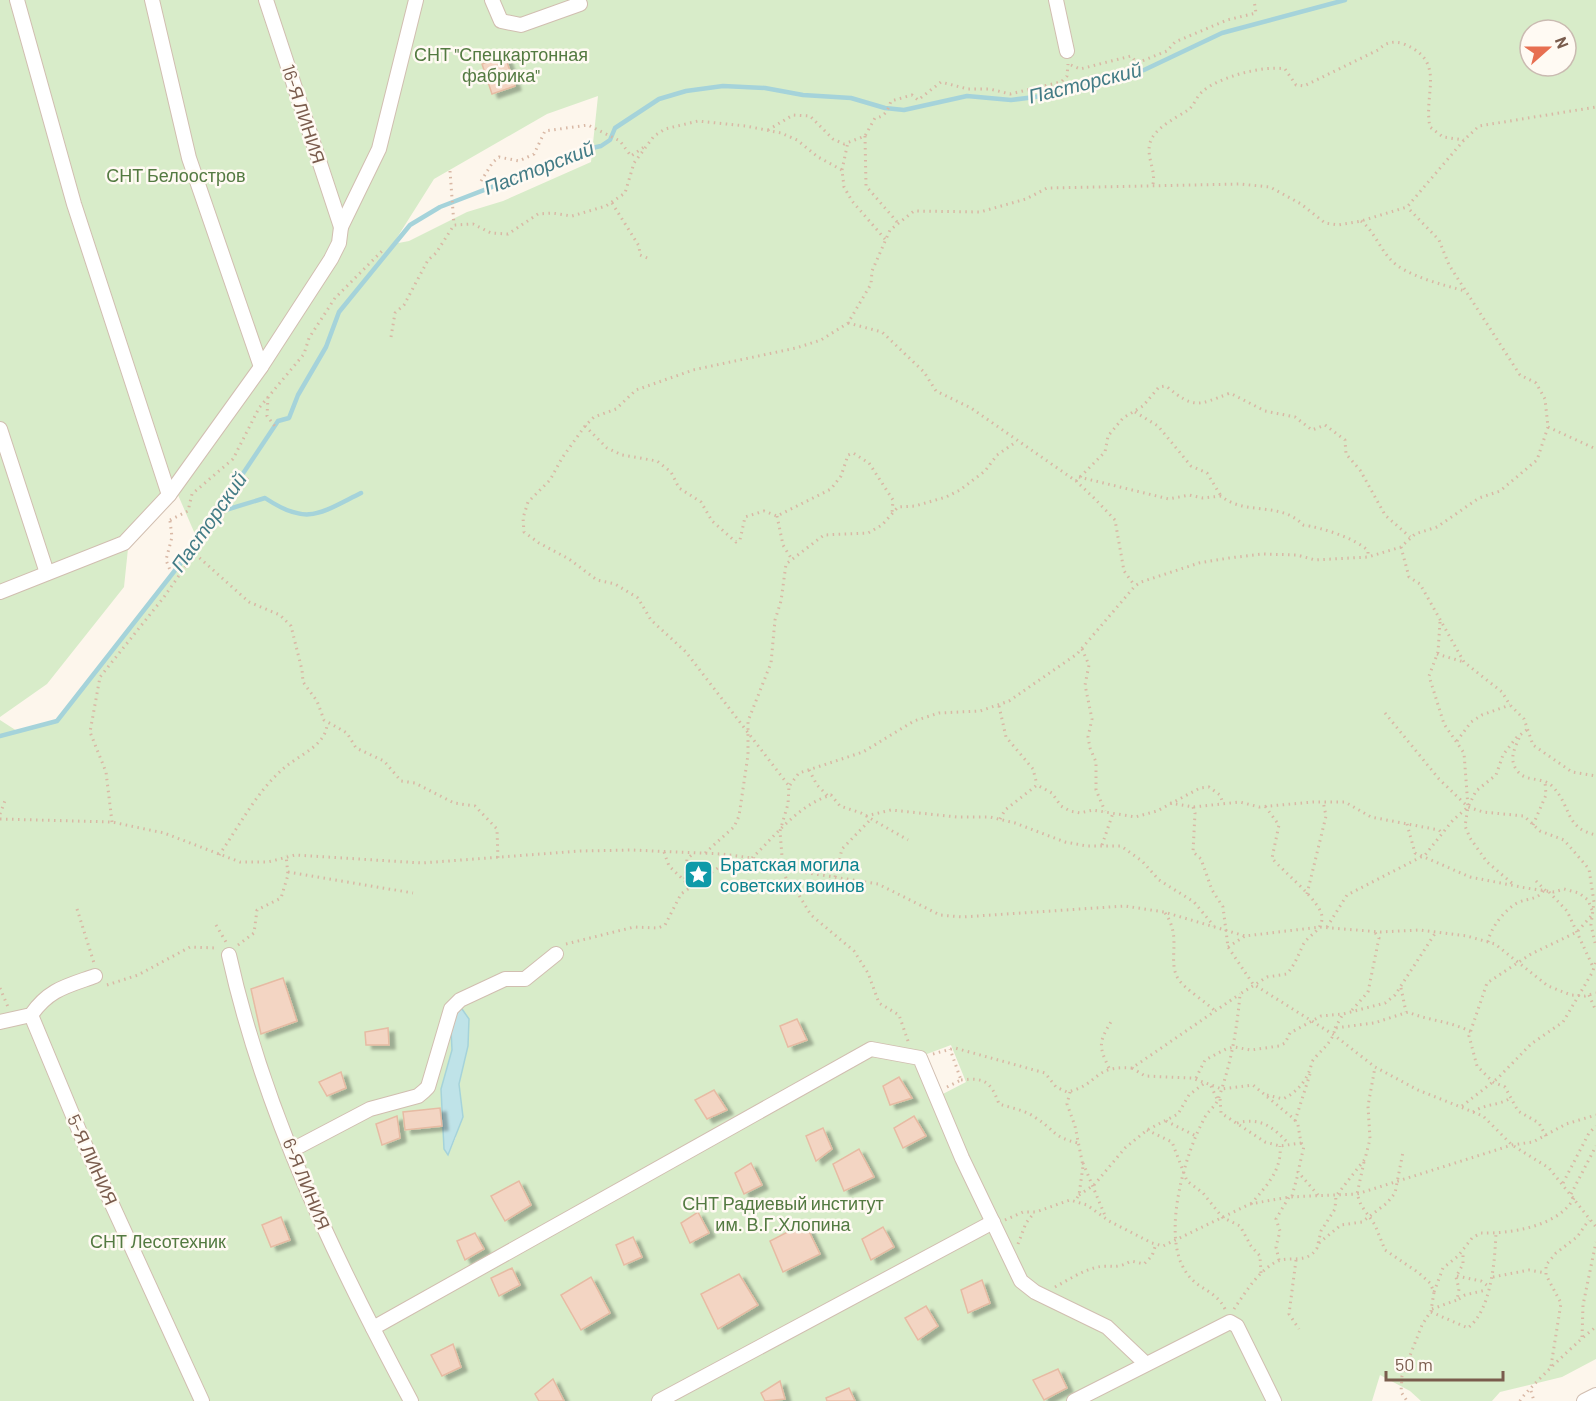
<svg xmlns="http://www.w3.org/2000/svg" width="1596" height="1401" viewBox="0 0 1596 1401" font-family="Barlow,sans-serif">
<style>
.green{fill:#d8ecc9;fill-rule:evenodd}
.water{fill:#bfe3e8;stroke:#a5d3da;stroke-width:1.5}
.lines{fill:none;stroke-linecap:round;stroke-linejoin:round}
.stream{stroke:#a5d3da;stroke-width:4.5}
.building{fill:#f3d5c3;stroke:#e6bba3;stroke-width:1.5;filter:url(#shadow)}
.minor-casing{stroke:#d1beb0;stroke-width:16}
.path{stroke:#d9b8a5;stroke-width:3;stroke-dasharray:1.5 4.5;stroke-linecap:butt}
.minor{stroke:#fff;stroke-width:14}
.labels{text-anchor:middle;stroke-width:5;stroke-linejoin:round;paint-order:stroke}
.park-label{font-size:18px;fill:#537a41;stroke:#fffaf3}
.street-label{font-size:18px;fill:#7a5c4d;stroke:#fffaf3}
.culture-label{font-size:18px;fill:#0d838f;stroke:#fffaf3;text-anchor:start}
.water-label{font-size:20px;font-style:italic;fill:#437c86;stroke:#fffaf3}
</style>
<defs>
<filter id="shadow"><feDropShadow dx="6" dy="4" stdDeviation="1.5" flood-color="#0004"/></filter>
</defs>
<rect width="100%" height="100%" fill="#fdf6ec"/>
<path class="green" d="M 0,0 L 1596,0 L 1596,1359 L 1562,1377 L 1500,1392 L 1492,1401 L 1421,1401 L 1410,1391 L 1380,1375 L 1372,1401 L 0,1401 L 0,720 L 17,731 L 57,721 L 198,541 L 175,488 L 129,539 L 124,587 L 47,684 L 0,717 ZM 1530,30 L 1566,30 L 1566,66 L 1530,66 ZM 598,96 L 591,162 L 503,201 L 467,212 L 409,241 L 393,244 L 434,179 L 547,114 ZM 451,1029 L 468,1046 L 459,1084 L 456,1137 L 448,1155 L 444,1149 L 441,1089 L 452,1050 ZM 951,1045 L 966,1082 L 939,1096 L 919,1057 Z"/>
<polygon class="water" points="462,1009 469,1019 468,1046 459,1084 463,1117 448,1155 444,1149 441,1089 452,1050 451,1029 456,1011"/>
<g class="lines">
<g class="stream">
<path d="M 219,512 L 265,498 C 307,526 319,514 361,493"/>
<polyline points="0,736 57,721 198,541 278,421 289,418 298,395 326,347 339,312 410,225 440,207 541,168 578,151 601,146 610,140 615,128 659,99 686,91 723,86 765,88 803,95 851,98 885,108 904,110 967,96 1011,100 1035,97 1067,90 1103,76 1144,70 1222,33 1345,0"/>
</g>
</g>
<g class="building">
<polygon points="505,56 515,86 492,94 482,64"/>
<polygon points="283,978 297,1021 261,1034 251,989"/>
<polygon points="797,1019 807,1040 788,1047 780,1026"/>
<polygon points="388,1028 389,1045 366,1045 365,1032"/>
<polygon points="341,1072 346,1088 327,1096 319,1082"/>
<polygon points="899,1077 912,1098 890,1105 883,1086"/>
<polygon points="714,1090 727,1110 707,1119 695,1100"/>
<polygon points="440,1108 442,1126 405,1130 403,1112"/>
<polygon points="397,1116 400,1138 382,1145 376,1124"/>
<polygon points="914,1116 926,1136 903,1148 894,1128"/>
<polygon points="823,1128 832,1149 816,1161 806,1136"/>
<polygon points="859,1149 874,1177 844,1191 833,1164"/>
<polygon points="751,1163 762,1185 744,1194 735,1173"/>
<polygon points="519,1181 531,1205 505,1221 491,1196"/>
<polygon points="698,1212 709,1233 690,1243 681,1223"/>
<polygon points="281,1217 290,1240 271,1247 262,1225"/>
<polygon points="805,1223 820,1254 783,1272 770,1241"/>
<polygon points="883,1227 894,1247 871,1260 862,1239"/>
<polygon points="475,1233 484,1249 465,1260 457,1241"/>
<polygon points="633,1237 642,1257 624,1265 616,1245"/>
<polygon points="512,1268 520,1285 499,1296 491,1278"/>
<polygon points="739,1274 758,1305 718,1329 701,1294"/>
<polygon points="591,1277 610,1313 581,1330 561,1295"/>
<polygon points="982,1280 990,1303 968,1313 961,1290"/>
<polygon points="926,1306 938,1326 918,1340 905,1318"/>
<polygon points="453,1344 461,1367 442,1376 431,1355"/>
<polygon points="1058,1369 1067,1388 1044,1400 1033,1380"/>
<polygon points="553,1379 564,1401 539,1401 535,1394"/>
<polygon points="780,1381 785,1399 765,1401 761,1393"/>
<polygon points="849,1388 855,1401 827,1401 826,1398"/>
</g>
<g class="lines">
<defs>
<g id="minor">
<polyline points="17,0 74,204 169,495"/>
<polyline points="152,0 189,158 261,367"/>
<polyline points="266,0 341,227"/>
<polyline points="492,0 501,21 521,25 580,4"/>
<polyline points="1056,0 1067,51"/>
<polyline points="0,429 47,573"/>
<polyline points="0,592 124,543 169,495 261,367 331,259 339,243 341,227 379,149 416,0"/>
<path d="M 229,955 C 264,1113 335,1259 411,1401"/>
<polyline points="31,1015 88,1152 202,1401"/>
<path d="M 0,1022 L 31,1015 C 49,989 67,986 95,976"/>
<polyline points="292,1150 370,1109 418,1096 424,1091 428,1087 451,1009 460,1000 505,979 525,979 556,954"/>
<polyline points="373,1328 871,1049 920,1058 962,1158 1021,1281 1035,1292 1107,1327 1145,1363"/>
<polyline points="659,1401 993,1222"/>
<polyline points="1074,1401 1230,1322 1237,1326 1274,1401"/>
<polyline points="1584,1401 1596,1395"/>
</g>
</defs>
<use href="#minor" class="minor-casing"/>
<g class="path">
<polyline points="1071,65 1080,69 1131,56 1137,63 1167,51 1175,42 1227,20 1256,13 1254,0"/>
<path d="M 768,130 L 793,115 L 810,116 L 833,139 L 844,144 L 865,136 L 875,118 C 885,117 888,110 891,101 L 912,95 L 918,100 L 941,82 L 968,89 L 990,89 L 1010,94 L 1061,82 L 1067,76 L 1068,64"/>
<polyline points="865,136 866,186 898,223"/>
<polyline points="842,170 848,142"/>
<polyline points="450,171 454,225"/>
<polyline points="481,181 493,162 499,157 519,161 534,154 545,131 588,125 620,141 631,156 644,147"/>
<path d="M 1153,184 C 1156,170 1146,157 1150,143 C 1154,128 1176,118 1188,110 C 1194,106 1196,97 1202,92 C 1218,77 1264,65 1285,69 L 1296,85 L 1304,86 L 1378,50 C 1385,43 1393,40 1404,44 C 1447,62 1423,92 1430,127 L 1443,137 L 1464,140"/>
<polyline points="612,203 639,246 640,255 650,259"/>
<path d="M 1361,221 C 1374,231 1379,247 1390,259 C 1405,276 1444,285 1465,291"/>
<polyline points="848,323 882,332 924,372 936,391 971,408 1076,481 1095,499 1115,520 1124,571 1135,586"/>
<polyline points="391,337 395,313 404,305 428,260 436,253 454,225 473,224 491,233 508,234 538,214 552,213 572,216 606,206 625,193 634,163 654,136 665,129 698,121 746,126 781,133 797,140 818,157 842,170 844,187 852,201 885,239"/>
<polyline points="268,397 267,416 277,429"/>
<polyline points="1135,412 1158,426 1191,466 1207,473 1221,496"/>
<polyline points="585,426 607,448 622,455 657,461 671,472 679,488 701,502 712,521 736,542 740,540 745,517 764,511 777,516 831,489 841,476 848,455 853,453 869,463 893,500 892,513"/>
<polyline points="1548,427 1596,449"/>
<path d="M 1079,477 L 1169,499 L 1189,495 L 1203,498 L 1221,496 C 1245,516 1281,501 1303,525 C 1320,527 1358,539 1368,551 L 1368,557"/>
<path d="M 1076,481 L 1105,452 L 1108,436 L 1123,418 L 1143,406 L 1159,387 L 1166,386 C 1194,409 1197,406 1230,393 L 1265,411 L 1295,417 L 1312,430 L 1325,425 L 1345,440 L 1346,454 L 1360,470 L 1385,515 L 1410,537"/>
<polyline points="777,516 783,545 791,558"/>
<polyline points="170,520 188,511 192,494 233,459 259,408 304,354 309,338 335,298 384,249"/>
<polyline points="170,521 172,537 166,560 170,570"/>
<polyline points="1401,547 1409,577 1420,584 1464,662 1502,692 1510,705 1524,719 1533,745 1572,772 1596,776"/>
<polyline points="195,554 249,602 280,615 291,626 302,670 303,682 317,701 324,720 347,733 356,748 384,761 401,781 415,783 454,803 475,806 497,829 498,859"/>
<polyline points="1440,622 1438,652 1429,676 1444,724 1464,753 1468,807 1465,826 1470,838 1487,862 1513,884"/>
<polyline points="1082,649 1089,665 1085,685 1092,719 1088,737 1090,748 1096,762 1096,790 1105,811"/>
<polyline points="1437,654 1464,662"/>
<polyline points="999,706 1006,737 1033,769 1037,785"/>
<polyline points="1385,713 1439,779 1468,807 1483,812 1524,816 1540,831 1564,840 1589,869 1594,902 1591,925 1596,947"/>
<path d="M 1519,738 C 1515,748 1509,758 1516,769 C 1524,783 1542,776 1552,786 C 1572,806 1564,828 1596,835"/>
<polyline points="1457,741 1471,722 1482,715 1510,705"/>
<polyline points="809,770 817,785 828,796"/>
<polyline points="790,785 799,773 863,752 914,721 939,713 980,711 1009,701 1077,654 1135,586 1141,582 1199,563 1229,558 1262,554 1297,555 1315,560 1368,557 1401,547 1415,534 1437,527 1479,498 1500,491 1537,460 1548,427 1545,399 1536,383 1520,375 1449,265 1439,240 1407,207"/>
<polyline points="1170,803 1193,807 1240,802 1259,807 1313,802 1345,802 1371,817 1439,830 1442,833"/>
<polyline points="1193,807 1195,813 1193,852 1201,859 1212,890 1223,907 1228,947 1253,984 1334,1035 1375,1067 1418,1090 1483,1116 1512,1145 1549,1168 1596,1227"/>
<polyline points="0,814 6,798"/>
<polyline points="866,816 891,810 957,817 990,817 1015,823 1065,842 1087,846 1121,846 1142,861 1159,880 1194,902 1214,926"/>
<polyline points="0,819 112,822 164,833 240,862 268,862 295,855 422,863 580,851 632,850 722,854 752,858 783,869 878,884 940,915 962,917 1125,906 1164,912 1245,936 1320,927 1380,932 1419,930 1467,936 1495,944 1548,986 1571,995 1585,996 1596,993"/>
<polyline points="1000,819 1005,810 1037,785 1052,793 1061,806 1070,811 1080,813 1093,810 1135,817 1157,811 1200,788 1209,787 1220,795 1223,803"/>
<polyline points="112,822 106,772 90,732 100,677 164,597 249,476"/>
<polyline points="1407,824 1415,853 1470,877 1526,888 1554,892 1564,889 1579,893 1588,900 1592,910"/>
<polyline points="1533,825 1546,795 1545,782"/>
<polyline points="1102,845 1113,813"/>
<polyline points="664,852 669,866 691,887"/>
<polyline points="705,853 734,827 739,816 748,755 748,721 771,663 775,620 781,601 786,564 824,535 868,533 882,525 898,507 915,506 946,497 960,490 985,471 997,455 1016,442"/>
<path d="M 219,855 C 240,825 257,791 284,768 C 299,755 327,745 327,723"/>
<path d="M 752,858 C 776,835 798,805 831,795 L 840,806 L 861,813 L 908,840"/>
<polyline points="288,872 413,893"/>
<polyline points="835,877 842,849 871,819"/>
<polyline points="685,879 687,859 694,853"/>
<polyline points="1536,881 1546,891"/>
<polyline points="1549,892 1567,911 1594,969"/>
<polyline points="1307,894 1326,816 1323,801"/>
<polyline points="77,909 94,963"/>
<path d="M 1165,913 C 1183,938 1166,961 1179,980 C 1185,989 1206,1002 1215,1011"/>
<polyline points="216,925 226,942"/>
<polyline points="1327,927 1347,895 1425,855 1453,820 1468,807 1476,791 1496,775 1503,755 1516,738 1528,729"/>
<path d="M 1488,942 C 1490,928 1506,908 1519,902 C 1530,898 1537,900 1544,890"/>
<polyline points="566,944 634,927 658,928 665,925 681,894 732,858"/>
<polyline points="238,945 254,933 257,910 281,898 288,875 286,855"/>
<polyline points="1228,947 1245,936"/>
<polyline points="107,985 138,975 190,947 217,948"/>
<polyline points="0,988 8,1007"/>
<polyline points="1401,988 1406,1012"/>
<polyline points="1589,995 1596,1011"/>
<polyline points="1352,1010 1368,992 1379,938 1373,930"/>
<polyline points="1335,1028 1343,1014"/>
<polyline points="908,1041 899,1015 879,1003 868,973 854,951 811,915 797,892 788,884 783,869 780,831 788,804 789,786 686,652 651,620 638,598 615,584 597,580 569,559 539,543 524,532 523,518 528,502 550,480 562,458 585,426 594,417 616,409 636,390 693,370 796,348 821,340 848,323 871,284 872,271 890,230 914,211 980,212 1026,199 1047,188 1240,184 1270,187 1301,204 1325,223 1338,225 1361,221 1407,207 1464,140 1479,126 1596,107"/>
<path d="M 933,1054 L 955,1048 L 1045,1073 L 1056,1087 L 1067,1092 C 1100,1085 1092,1065 1132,1068 L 1240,994"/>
<path d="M 1109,1068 C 1098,1045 1099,1042 1112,1020"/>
<polyline points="1132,1068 1145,1076 1192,1078 1222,1089 1253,1085 1294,1119 1298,1125 1301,1143 1280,1146 1265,1142 1221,1113 1220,1098"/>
<polyline points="1196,1078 1205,1060 1226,1049 1234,1047 1251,1050 1279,1046 1285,1043 1290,1033 1321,1016 1343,1014 1385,1003 1395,995 1436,932"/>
<path d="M 961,1080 C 985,1077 991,1082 999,1104 C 1011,1108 1025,1110 1036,1118 C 1055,1130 1052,1137 1078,1143"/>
<polyline points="1211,1086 1218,1101"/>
<polyline points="947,1087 961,1080 950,1049"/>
<polyline points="1070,1092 1067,1104 1075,1126 1083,1166 1079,1195 1075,1201"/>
<path d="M 1267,1095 L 1283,1099 C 1295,1093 1303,1085 1309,1072 C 1311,1068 1311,1062 1314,1059 C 1322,1049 1333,1042 1335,1028 L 1374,1023 L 1408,1012 C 1429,1021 1451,1021 1471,1032"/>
<polyline points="1462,1106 1498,1078 1531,1044 1563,1022 1592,973 1596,962"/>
<path d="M 1473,1112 C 1487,1103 1497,1106 1509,1099"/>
<polyline points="1166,1121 1196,1136"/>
<polyline points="1295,1121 1310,1074"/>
<path d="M 1237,1123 C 1261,1117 1273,1127 1289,1144"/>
<polyline points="1147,1130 1172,1142 1187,1181 1203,1193 1222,1217 1240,1226 1251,1246 1260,1256 1261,1273"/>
<polyline points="1546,1136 1539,1123 1518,1111 1505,1087 1493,1082 1477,1066 1469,1036 1487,983 1531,954 1577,932 1592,915"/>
<polyline points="1301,1143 1304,1146 1298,1172 1318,1195"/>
<polyline points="1364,1162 1357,1194 1361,1205 1375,1225 1385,1250 1419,1273 1430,1283 1434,1292 1431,1311 1422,1325 1402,1376 1401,1392 1407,1401"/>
<polyline points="1083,1163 1106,1218"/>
<polyline points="1563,1183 1589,1133 1596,1126"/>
<polyline points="1571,1194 1596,1146"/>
<polyline points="1079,1195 1094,1185 1125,1148 1147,1130 1178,1114 1189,1095 1206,1082"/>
<polyline points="1292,1196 1298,1174"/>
<path d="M 1251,1204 C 1266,1186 1282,1171 1280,1146"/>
<polyline points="1005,1220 1023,1212 1036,1212 1070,1200 1087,1205 1109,1221 1152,1243 1163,1246 1250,1204 1289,1197 1357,1194 1512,1145 1533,1142 1566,1124 1596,1115"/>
<polyline points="1319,1243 1341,1225 1362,1222 1387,1203 1395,1193 1403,1152"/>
<polyline points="1018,1244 1026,1223 1034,1213"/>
<polyline points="1279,1260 1276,1247 1280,1231 1276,1219 1289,1197"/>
<polyline points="1296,1260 1289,1314 1299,1329"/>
<polyline points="1457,1276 1481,1281 1488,1286"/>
<polyline points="1493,1277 1529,1270 1546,1273"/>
<path d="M 1055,1287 C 1068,1280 1080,1272 1094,1268 C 1110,1263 1114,1271 1131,1261 L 1144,1264 L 1152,1256 L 1156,1244"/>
<path d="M 1434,1292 L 1443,1268 L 1458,1256 L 1472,1238 L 1481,1233 C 1511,1234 1559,1226 1574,1198"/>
<polyline points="1459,1299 1465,1295 1486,1290"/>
<path d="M 1225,1309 C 1214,1287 1194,1291 1182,1265 C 1164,1228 1185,1154 1204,1119 C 1208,1110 1216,1107 1219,1097 C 1231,1063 1237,1030 1240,994 L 1267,977 L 1287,974 C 1295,964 1298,956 1303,945 C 1308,935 1321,932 1322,919 C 1324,903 1282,871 1272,858 L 1279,825 L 1265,806"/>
<path d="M 1234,1309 C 1245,1293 1257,1273 1274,1263 C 1288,1254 1306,1266 1317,1248 L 1321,1231 L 1335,1209 L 1336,1196 L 1365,1159 L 1370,1139 L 1368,1106 L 1375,1067"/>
<polyline points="1432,1309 1457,1300 1459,1289 1456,1277 1463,1264 1463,1251"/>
<path d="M 1431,1312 L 1468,1328 C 1492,1309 1495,1259 1496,1231"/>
<polyline points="1582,1337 1583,1305 1596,1242"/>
<polyline points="1551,1366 1561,1303 1546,1275 1546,1265 1556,1253 1577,1237 1589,1220"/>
<polyline points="1531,1391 1534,1401"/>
<path d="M 1520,1401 C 1523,1393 1586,1333 1596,1327"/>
</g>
<use href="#minor" class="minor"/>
</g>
<defs>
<symbol id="sight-square" viewBox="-11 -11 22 22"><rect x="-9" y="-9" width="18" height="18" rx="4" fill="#0f9aa8" stroke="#fffaf3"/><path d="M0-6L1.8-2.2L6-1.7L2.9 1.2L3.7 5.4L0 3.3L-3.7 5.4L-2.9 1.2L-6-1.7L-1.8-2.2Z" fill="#fff"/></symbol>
</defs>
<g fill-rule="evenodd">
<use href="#sight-square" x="682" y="858" width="33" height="33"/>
</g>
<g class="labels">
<g class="park-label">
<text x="501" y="61">СНТ "Спецкартонная<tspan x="501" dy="21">фабрика"</tspan></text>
<text x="176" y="182">СНТ Белоостров</text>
<text x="783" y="1210">СНТ Радиевый институт<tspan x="783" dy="21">им. В.Г.Хлопина</tspan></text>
<text x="158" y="1248">СНТ Лесотехник</text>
</g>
<g class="street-label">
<text transform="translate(303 114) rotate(72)" y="6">16-Я ЛИНИЯ</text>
<text transform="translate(92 1160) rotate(66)" y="6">5-Я ЛИНИЯ</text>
<text transform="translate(306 1184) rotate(68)" y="6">6-Я ЛИНИЯ</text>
</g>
<g class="culture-label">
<text x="720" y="871">Братская могила<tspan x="720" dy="21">советских воинов</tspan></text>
</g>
<g class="water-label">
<text transform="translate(1085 83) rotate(-14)" y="7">Пасторский</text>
<text transform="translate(539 168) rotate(-21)" y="7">Пасторский</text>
<text transform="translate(209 522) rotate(-55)" y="7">Пасторский</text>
</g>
</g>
<g transform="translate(1548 48) rotate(69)"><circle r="28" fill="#fffaf3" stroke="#cabbb1" stroke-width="1.5"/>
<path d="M0-4.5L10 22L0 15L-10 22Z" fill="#e76f51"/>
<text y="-9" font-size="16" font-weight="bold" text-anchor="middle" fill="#7a5c4d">N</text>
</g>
<path d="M1386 1371v9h117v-9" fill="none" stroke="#7a5c4d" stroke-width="3"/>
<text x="1395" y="1371" font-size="18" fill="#7a5c4d" stroke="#fffaf3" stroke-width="4.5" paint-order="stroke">50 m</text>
</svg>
